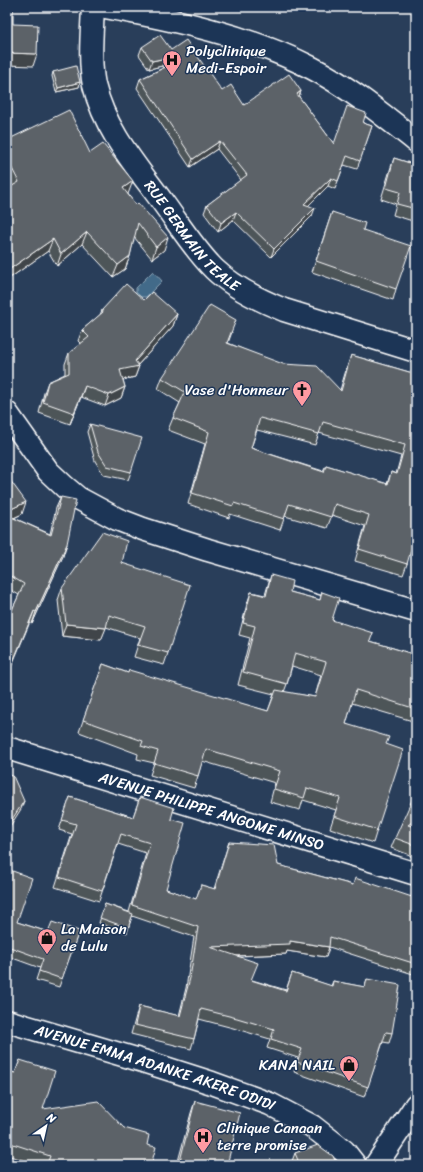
<svg xmlns="http://www.w3.org/2000/svg" width="423" height="1172" viewBox="0 0 423 1172" font-family="Sriracha,sans-serif">
<style>
.water{fill:#426b89;stroke:#8ea6b8}
.lines{fill:none;stroke-linecap:round;stroke-linejoin:round}
.minor-casing{stroke:#fff;stroke-width:25}
.minor{stroke:#1d3557;stroke-width:22}
.wall{fill:#4e5459;stroke:#fff;fill-rule:evenodd}
.shaded-wall{fill:#404548;stroke:#fff}
.building{fill:#5b6267;stroke:#fff;fill-rule:evenodd}
.labels{text-anchor:middle;stroke-width:3;stroke-linejoin:round;paint-order:stroke}
.poi-label{font-size:15px;fill:#fff;stroke:#1d3557;text-anchor:start}
.street-label{font-size:15px;fill:#fff;stroke:#1d3557}
</style>
<rect width="100%" height="100%" fill="#293e5a"/>
<filter id="ink" filterUnits="userSpaceOnUse"><feTurbulence type="fractalNoise" baseFrequency=".025" numOctaves="2"/><feDisplacementMap in="SourceGraphic" scale="8" xChannelSelector="R" yChannelSelector="G"/><feConvolveMatrix kernelMatrix="1 2 1 2 8 2 1 2 1" color-interpolation-filters="sRGB"/></filter>
<g filter="url(#ink)">
<polygon class="water" points="153,271 162,281 146,297 139,297 136,294 136,288"/>
<g class="lines">
<defs>
<g id="minor">
<path id="s1" d="M 93,7 C 92,32 89,61 94,85 C 105,131 138,168 164,204 C 180,226 195,250 214,269 C 234,288 259,300 284,310 L 416,351"/>
<path d="M 105,7 C 176,20 247,35 312,68 C 349,87 383,115 416,141"/>
<polyline points="7,413 48,471 65,487 78,498 117,519 143,529 208,550 416,611"/>
<path id="s2" d="M 7,748 L 416,874"/>
<path id="s3" d="M 7,1021 L 143,1061 L 212,1083 L 270,1104 L 312,1126 L 344,1151 L 355,1165"/>
<polyline points="376,1165 416,1105"/>
</g>
</defs>
<use href="#minor" class="minor-casing"/>
<use href="#minor" class="minor"/>
</g>
<g class="wall">
<polygon points="354,7 360,7 358,10"/>
<polygon points="142,47 171,50 222,91 244,105 301,91 299,97 334,144 363,123 372,126 357,169 344,165 335,189 328,186 308,206 312,216 271,257 233,220 218,232 204,213 207,205 241,180 217,149 190,167 137,88 140,79 163,68 162,66 149,69 139,55"/>
<polygon points="53,72 80,82 79,87 56,92 52,76"/>
<polygon points="7,140 90,153 128,194 164,250 152,259 134,237 130,256 125,269 113,277 82,244 57,266 48,251 7,280 7,189 11,187 7,179"/>
<polygon points="394,158 416,165 416,222 393,215 396,204 381,199 390,170"/>
<polygon points="332,212 363,230 396,289 393,300 312,272"/>
<polygon points="144,300 177,314 173,326 138,365 139,366 135,377 123,380 125,387 121,398 105,406 81,397 70,424 39,413 44,393 48,382 65,374 65,364 69,353 81,344 78,341 82,330 100,315 102,310"/>
<path d="M 232,332 L 228,343 L 340,390 L 347,367 L 351,355 L 416,374 L 407,564 L 403,575 L 355,561 L 365,526 L 332,515 L 327,528 L 285,516 L 280,530 L 230,514 L 229,518 L 188,504 L 205,444 L 168,430 L 173,418 L 180,403 L 158,389 L 162,378 ZM 257,430 L 315,445 L 319,433 L 401,456 L 396,474 L 391,472 L 387,484 L 326,465 L 323,471 L 251,448 Z"/>
<polygon points="90,424 131,472 128,480 104,475 95,461 87,432"/>
<polygon points="7,476 22,514 14,518 50,534 56,508 61,497 63,556 32,624 12,610 19,595 7,588"/>
<polygon points="122,563 168,653 164,665 134,657 140,638 106,627 101,640 62,636 58,600 62,588"/>
<path d="M 271,575 L 290,592 L 320,600 L 322,592 L 332,620 L 370,641 L 416,655 L 416,722 L 352,703 L 346,724 L 386,744 L 377,830 L 373,843 L 330,828 L 336,810 L 303,800 L 300,810 L 270,802 L 275,783 L 202,761 L 198,776 L 194,788 L 150,775 L 154,763 L 137,759 L 138,754 L 79,732 L 103,664 L 128,673 L 268,711 L 274,694 L 238,685 L 250,638 L 239,635 L 247,604 L 251,592 L 265,595 ZM 292,666 L 321,675 L 315,697 L 284,692 L 287,684 Z"/>
<polygon points="70,797 133,817 140,797 171,819 166,889 196,899 201,885 214,889 229,842 278,865 353,885 411,897 414,890 416,890 416,975 329,947 326,957 287,951 286,954 238,956 252,980 286,990 292,973 331,986 333,981 364,987 367,979 392,1033 389,1043 383,1042 364,1097 294,1072 298,1058 267,1048 270,1039 233,1028 199,1019 194,1039 191,1049 131,1034 136,1016 139,1006 179,1016 186,988 194,937 132,916 127,933 99,923 105,904 129,912 146,853 118,844 99,901 55,887 72,834 59,830"/>
<polygon points="414,827 416,827 416,857 410,856 410,855 391,848 395,838"/>
<polygon points="7,869 17,922 48,932 79,931 59,987 36,980 40,968 7,956"/>
<polygon points="20,1060 43,1109 124,1128 147,1145 151,1165 38,1165 7,1155 7,1071 15,1073"/>
<polygon points="195,1101 227,1165 177,1165 191,1113"/>
<polygon points="295,1153 337,1165 291,1164"/>
</g>
<g class="shaded-wall">
<polygon points="7,53 37,54 33,66 7,65"/>
<polygon points="166,58 162,66 149,69 152,61"/>
<polygon points="80,82 79,87 56,92 58,88"/>
<polygon points="301,91 298,99 297,94"/>
<polygon points="220,141 217,149 190,167 193,159"/>
<polygon points="331,178 328,186 301,213 304,204"/>
<polygon points="133,181 128,194 118,200 123,188"/>
<polygon points="315,208 312,216 271,257 274,249"/>
<polygon points="236,212 233,220 218,232 221,223"/>
<polygon points="87,232 82,244 57,266 61,254"/>
<polygon points="168,237 164,250 152,259 156,247"/>
<polygon points="53,239 48,251 7,280 7,271"/>
<polygon points="130,256 125,269 113,277 118,265"/>
<polygon points="177,314 173,326 136,367 139,366 135,377 116,381 120,370 135,361"/>
<polygon points="85,386 81,397 70,424 74,413"/>
<polygon points="125,387 121,398 105,406 109,395"/>
<polygon points="26,502 22,514 7,521 7,511"/>
<polygon points="67,544 63,556 32,624 36,612"/>
<polygon points="34,611 30,622 7,677 7,676"/>
<polygon points="66,624 106,628 101,640 62,636"/>
<polygon points="24,801 21,809 7,831 7,825"/>
<polygon points="416,819 416,826 404,835 408,825"/>
<polygon points="290,941 329,947 326,957 287,951 286,954 207,957 210,947"/>
</g>
<g class="building">
<polygon points="7,7 13,7 13,24 38,25 37,54 7,53"/>
<polygon points="160,35 171,50 186,40 222,91 231,85 244,105 289,74 301,91 297,94 334,144 347,106 366,113 363,123 372,126 360,161 347,156 338,181 331,178 304,204 315,208 274,249 236,212 221,223 207,205 247,175 220,141 193,159 140,79 168,66 166,58 152,61 142,47"/>
<polygon points="76,66 80,82 58,88 53,72"/>
<polygon points="69,110 90,153 103,144 133,181 123,188 136,205 138,203 168,237 156,247 138,223 130,256 118,265 87,232 61,254 53,239 7,271 7,189 19,182 7,159 7,140"/>
<polygon points="394,158 416,165 416,209 397,204 400,192 386,188"/>
<polygon points="332,212 365,223 363,230 411,246 396,289 316,261"/>
<polygon points="126,284 144,300 152,292 177,314 135,361 139,366 120,370 125,387 109,395 85,386 74,413 43,402 48,382 69,373 69,353 89,337 82,330 103,312 102,310"/>
<path d="M 210,305 L 236,320 L 227,343 L 283,364 L 317,366 L 341,391 L 351,355 L 416,374 L 416,532 L 407,564 L 359,549 L 369,515 L 335,504 L 331,517 L 289,504 L 284,519 L 234,503 L 233,506 L 192,493 L 209,432 L 173,418 L 185,392 L 162,378 ZM 260,418 L 319,434 L 323,422 L 405,445 L 397,474 L 391,472 L 388,484 L 326,465 L 324,472 L 251,448 Z"/>
<polygon points="90,424 142,438 131,472 107,466 98,452"/>
<polygon points="7,476 26,502 7,511"/>
<polygon points="61,497 76,500 67,544 36,612 34,611 7,676 7,607 12,610 24,584 7,574 7,515 51,535"/>
<polygon points="102,532 127,541 122,563 190,585 168,653 138,645 145,626 109,615 106,628 66,624 62,588"/>
<polygon points="271,575 292,581 290,592 320,600 322,592 339,598 332,620 373,633 370,641 416,655 416,709 356,690 346,724 389,737 386,744 403,750 377,830 334,816 340,798 307,788 304,798 274,789 280,771 206,749 198,776 154,763 158,751 141,746 143,741 83,720 103,664 128,673 129,670 268,711 276,690 315,697 326,662 295,653 287,684 243,672 255,626 243,623 251,592 266,596"/>
<polygon points="7,775 13,776 24,801 9,824 7,825"/>
<polygon points="416,791 416,819 408,825 416,827 416,846 414,846 414,845 395,838"/>
<polygon points="70,797 133,817 140,797 174,808 171,819 185,823 166,889 196,899 201,885 215,889 229,842 274,845 278,865 353,885 355,878 412,897 414,890 416,890 416,964 330,937 329,947 290,941 290,944 210,947 258,963 251,980 286,991 292,973 332,986 333,981 365,987 367,979 400,985 392,1033 386,1032 368,1087 297,1062 302,1049 271,1039 274,1029 237,1018 201,1009 194,1039 135,1025 139,1006 180,1016 190,978 198,927 132,905 150,843 121,834 102,891 59,877 76,824 62,820"/>
<polygon points="7,869 32,878 17,922 48,932 52,922 79,931 62,979 39,971 43,959 7,946"/>
<polygon points="105,904 133,914 128,928 100,918"/>
<polygon points="20,1060 55,1071 43,1109 98,1101 124,1128 149,1135 147,1145 156,1147 151,1165 49,1165 47,1164 50,1156 7,1142 7,1071 15,1073"/>
<polygon points="195,1101 240,1113 227,1165 179,1165"/>
<polygon points="318,1145 333,1156 337,1165 287,1165 299,1163 295,1153"/>
</g>
</g>
<defs>
<symbol id="hospital-pin" viewBox="-11 -11 22 30"><path d="M0 17L-7.5 6A9.5 9.5 0 1 1 7.5 6Z" fill="#ff9aa2" stroke="#1d3557"/><path d="M-5-5h3v3.5h4V-5h3V5h-3V1.5h-4V5h-3Z" fill="#111"/></symbol>
<symbol id="church-pin" viewBox="-11 -11 22 30"><path d="M0 17L-7.5 6A9.5 9.5 0 1 1 7.5 6Z" fill="#ff9aa2" stroke="#1d3557"/><path d="M-1.2-6h2.4v3.5h3.3v2.4h-3.3V6h-2.4V-.1h-3.3v-2.4h3.3Z" fill="#111"/></symbol>
<symbol id="shop-pin" viewBox="-11 -11 22 30"><path d="M0 17L-7.5 6A9.5 9.5 0 1 1 7.5 6Z" fill="#ff9aa2" stroke="#1d3557"/><path d="M-5-2.5h2.3a2.7 3.5 0 0 1 5.4 0H5L5.5 6h-11ZM-1.5-2.5h3a1.5 2.3 0 0 0-3 0Z" fill="#111"/></symbol>
</defs>
<g fill-rule="evenodd">
<use href="#hospital-pin" x="161" y="49" width="22" height="30"/>
<use href="#church-pin" x="291" y="379" width="22" height="30"/>
<use href="#shop-pin" x="36" y="927" width="22" height="30"/>
<use href="#shop-pin" x="338" y="1054" width="22" height="30"/>
<use href="#hospital-pin" x="192" y="1126" width="22" height="30"/>
</g>
<g class="labels">
<g class="poi-label">
<text x="186" y="56">Polyclinique<tspan x="186" dy="17">Medi-Espoir</tspan></text>
<text x="288" y="395" text-anchor="end">Vase d'Honneur</text>
<text x="61" y="934">La Maison<tspan x="61" dy="17">de Lulu</tspan></text>
<text x="335" y="1070" text-anchor="end">KANA NAIL</text>
<text x="217" y="1133">Clinique Canaan<tspan x="217" dy="17">terre promise</tspan></text>
</g>
<g class="street-label">
<text dy="5" stroke="none"><textPath href="#s1" startOffset="260">RUE GERMAIN TEALE</textPath></text>
<text dy="5" stroke="none"><textPath href="#s2" startOffset="214">AVENUE PHILIPPE ANGOME MINSO</textPath></text>
<text dy="5" stroke="none"><textPath href="#s3" startOffset="155">AVENUE EMMA ADANKE AKERE ODIDI</textPath></text>
</g>
</g>
<rect width="423" height="1172" fill="none" stroke="#1d3557" stroke-width="24"/>
<rect x="12" y="12" width="399" height="1148" fill="none" stroke="#fff" stroke-width="1.5" filter="url(#ink)"/>
<g transform="translate(46 1126) rotate(34)" stroke="#1d3557" stroke-width="3" paint-order="stroke">
<path d="M0-3L7 15L0 10L-7 15Z" fill="#ffffff"/>
<text y="-6" font-size="11" font-weight="bold" text-anchor="middle" fill="#ffffff">N</text>
</g>
</svg>
